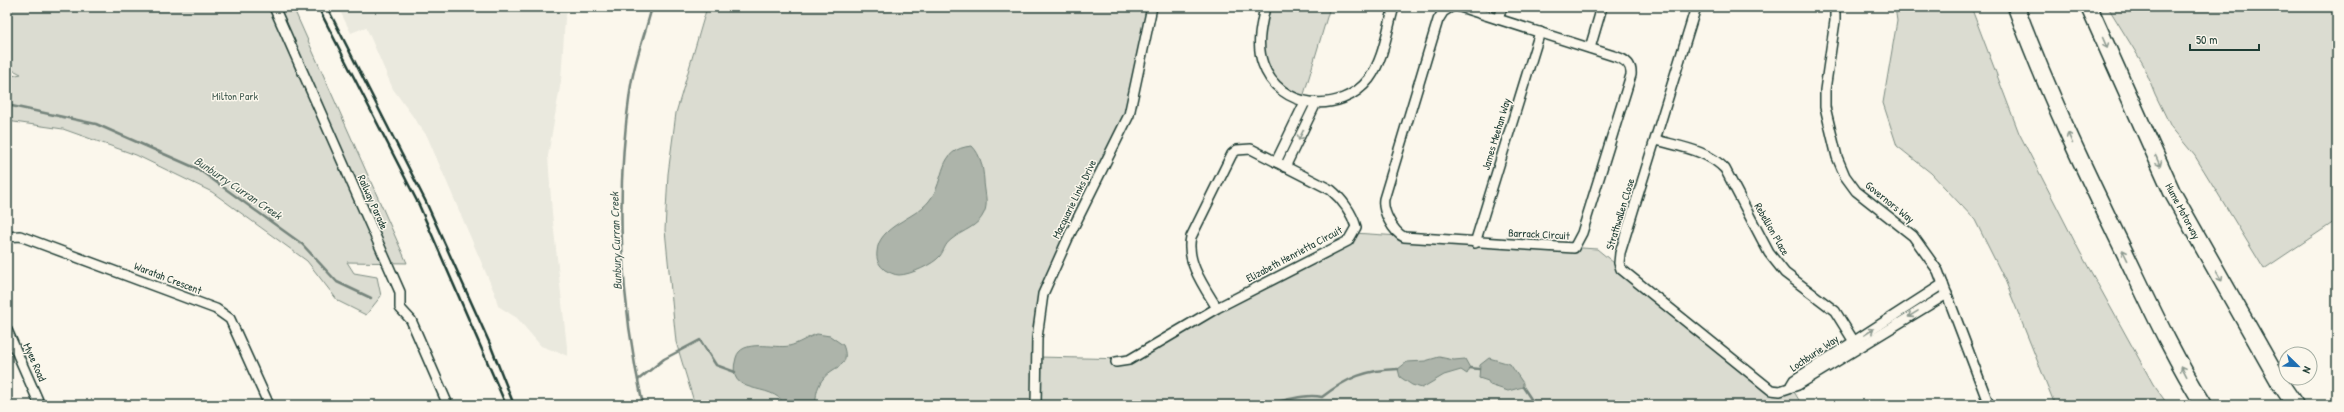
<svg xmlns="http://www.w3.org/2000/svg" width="2344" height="412" viewBox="0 0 2344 412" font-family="'Patrick Hand',sans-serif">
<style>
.built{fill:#eae9de}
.green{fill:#dbdcd1;stroke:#7d8c82}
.water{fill:#adb4aa;stroke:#74847b}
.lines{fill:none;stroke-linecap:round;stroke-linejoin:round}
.stream{stroke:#74847b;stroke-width:2.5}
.minor-casing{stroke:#1f3d34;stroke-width:12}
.motorway-casing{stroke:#1f3d34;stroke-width:19}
.minor{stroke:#fbf7ec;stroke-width:9}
.motorway{stroke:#fbf7ec;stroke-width:16}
.rail{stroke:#1f3d34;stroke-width:2.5}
.oneway{stroke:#8d9a90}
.labels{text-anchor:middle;stroke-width:3;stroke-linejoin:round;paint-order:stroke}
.park-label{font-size:11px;fill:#455d53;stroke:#fbf7ec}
.street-label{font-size:11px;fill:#1f3d34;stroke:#fbf7ec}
.water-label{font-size:12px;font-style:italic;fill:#425b52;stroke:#fbf7ec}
</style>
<rect width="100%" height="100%" fill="#fbf7ec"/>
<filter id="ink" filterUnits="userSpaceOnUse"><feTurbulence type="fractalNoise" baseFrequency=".025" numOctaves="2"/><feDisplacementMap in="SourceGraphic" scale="8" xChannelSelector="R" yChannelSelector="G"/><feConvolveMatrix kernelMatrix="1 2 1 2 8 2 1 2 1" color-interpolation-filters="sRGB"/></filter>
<g filter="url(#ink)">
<polygon class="built" points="338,7 569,7 565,18 561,81 548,156 552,213 568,356 541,346 517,318 498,306 495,294 427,136 393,89 366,27 351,33"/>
<g class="green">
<polygon points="7,7 293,7 407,263 347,262 354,273 377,277 381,296 366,315 338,301 307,261 212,192 136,155 63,129 7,121 7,77 21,74 15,71 7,72"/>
<polygon points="707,7 1152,7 1128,115 1043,292 1037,357 1128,359 1354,233 1597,249 1770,391 1790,385 1802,405 695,405 676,342 665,230 668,174 676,113"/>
<polygon points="1264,7 1330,7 1302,101 1285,92 1262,65"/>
<polygon points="1895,7 1971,7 2019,133 2080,252 2153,384 2168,405 2055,405 2005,280 1975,220 1931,173 1897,146 1883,103 1897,21"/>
<polygon points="2108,7 2337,7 2337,220 2264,269 2195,156 2171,127 2155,94 2143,64"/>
</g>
<g class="water">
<path d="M 972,146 C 981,155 983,168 984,180 C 984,190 989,203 984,213 C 978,227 963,230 952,239 C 944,245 945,249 940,256 C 934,264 910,275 899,275 C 894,275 889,272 885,270 C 879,265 876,260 877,252 C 878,226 915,219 929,201 C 947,179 936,149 972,146 Z"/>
<path d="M 817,334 L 830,336 L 843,345 C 845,350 847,357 843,363 C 841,366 836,368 833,370 C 820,378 815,390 816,405 L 785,405 C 772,380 724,399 736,358 C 741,338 775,349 789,346 C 798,344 808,337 817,334 Z"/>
<polygon points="1439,357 1454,360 1465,359 1470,368 1467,374 1461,370 1444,375 1422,388 1412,385 1400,377 1398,369 1407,362 1425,361"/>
<polygon points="1489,358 1510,364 1523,383 1523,387 1508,391 1490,385 1488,381 1479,378 1480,365"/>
</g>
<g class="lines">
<g class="stream">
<polyline points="7,105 96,124 198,169 302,244 337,282 371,298"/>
<polyline points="1470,368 1479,369"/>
<polyline points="638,380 664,359 700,340 716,365 735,372"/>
<polyline points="1523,387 1535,405"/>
<path d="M 643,405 C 620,303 615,195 630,92 C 633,64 645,35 652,7"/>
<path d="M 1259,405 C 1280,403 1302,393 1322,397 C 1348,377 1366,370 1398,369"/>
</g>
<defs>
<g id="minor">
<polyline points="274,7 400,292 400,308 411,320 448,405"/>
<path d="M 1265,7 C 1261,26 1256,45 1263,64 C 1279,110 1341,115 1369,79 C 1384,59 1387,30 1394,7"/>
<path d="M 1451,7 L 1443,12 L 1438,20 L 1384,199 C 1382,211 1393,232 1404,237 L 1574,248 L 1582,233 L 1631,75 C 1632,65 1626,60 1617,57 L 1460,7"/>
<polyline points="1696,7 1620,253 1619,263 1621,269 1771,390 1780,391 1798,385 1947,294"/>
<polyline points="1835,7 1835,21 1825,90 1825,107 1837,157 1845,176 1856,191 1913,236 1938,271 1989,405"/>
<polyline points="1498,19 1502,7"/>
<polyline points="1590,48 1602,7"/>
<path d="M 1656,140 C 1681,147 1707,150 1725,169 L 1769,253 L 1785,273 L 1835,311 L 1858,348"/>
<polyline points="1276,162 1305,102"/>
<polyline points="1285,167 1316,103"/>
<polyline points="7,237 20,236 216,309 230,319 269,405"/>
<polyline points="1475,243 1540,32"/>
<polyline points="7,330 40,405"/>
<path d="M 1116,362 L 1129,360 L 1217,308 C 1205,288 1185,261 1191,237 L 1232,154 L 1237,150 L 1251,149 L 1331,190 C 1342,199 1352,213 1356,227 L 1348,241 L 1217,308"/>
<polyline points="1791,385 1794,380 1943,284"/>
<polyline points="1036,405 1037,338 1043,294 1069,236 1129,115 1152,7"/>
</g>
<g id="motorway">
<path d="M 2016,7 C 2047,91 2085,171 2124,251 C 2149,303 2173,356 2204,405"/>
<polyline points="2089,7 2172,192 2280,383 2295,405"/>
</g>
</defs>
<use href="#minor" class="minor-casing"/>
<use href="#motorway" class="motorway-casing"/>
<use href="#minor" class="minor"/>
<use href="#motorway" class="motorway"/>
<g class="rail">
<polyline points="318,7 419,205 506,405"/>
<polyline points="327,7 426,202 490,344 514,405"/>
</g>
</g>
<defs><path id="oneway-shaft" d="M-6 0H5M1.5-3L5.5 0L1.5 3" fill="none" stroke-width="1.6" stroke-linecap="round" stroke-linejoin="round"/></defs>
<g class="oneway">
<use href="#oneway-shaft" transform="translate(2105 43) rotate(66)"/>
<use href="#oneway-shaft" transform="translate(1301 135) rotate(116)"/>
<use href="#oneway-shaft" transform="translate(2070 138) rotate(-114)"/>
<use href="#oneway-shaft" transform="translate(2158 161) rotate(66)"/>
<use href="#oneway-shaft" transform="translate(2125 255) rotate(-116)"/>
<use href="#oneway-shaft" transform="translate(2219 276) rotate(60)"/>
<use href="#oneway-shaft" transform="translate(1913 314) rotate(148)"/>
<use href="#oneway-shaft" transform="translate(1869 332) rotate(-33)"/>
<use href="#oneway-shaft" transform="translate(2184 371) rotate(-117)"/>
</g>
</g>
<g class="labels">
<g class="park-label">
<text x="235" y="100">Milton Park</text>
</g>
<g class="street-label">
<text transform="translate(1496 134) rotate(-73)" y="4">James Meehan Way</text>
<text transform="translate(1074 199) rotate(-64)" y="4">Macquarie Links Drive</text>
<text transform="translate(373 202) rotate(66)" y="4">Railway Parade</text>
<text transform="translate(1890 202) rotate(39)" y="4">Governors Way</text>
<text transform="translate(2183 211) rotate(62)" y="4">Hume Motorway</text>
<text transform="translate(1620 214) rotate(-73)" y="4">Strathwallen Close</text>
<text transform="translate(1772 229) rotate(60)" y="4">Rebellion Place</text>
<text transform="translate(1539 234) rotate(3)" y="4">Barrack Circuit</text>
<text transform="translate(1294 254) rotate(-28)" y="4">Elizabeth Henrietta Circuit</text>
<text transform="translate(168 278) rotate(21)" y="4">Waratah Crescent</text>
<text transform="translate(1814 353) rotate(-34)" y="4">Lochburie Way</text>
<text transform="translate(35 362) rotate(66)" y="4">Myee Road</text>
</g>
<g class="water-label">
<text transform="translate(238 188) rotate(34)" y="4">Bunburry Curran Creek</text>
<text transform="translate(616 241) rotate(-92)" y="4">Bunbury Curran Creek</text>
</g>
</g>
<rect width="2344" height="412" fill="none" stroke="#fbf7ec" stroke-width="24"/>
<rect x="12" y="12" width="2320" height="388" fill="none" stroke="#1f3d34" stroke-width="1.5" filter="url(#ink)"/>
<g transform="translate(2298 366) rotate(113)"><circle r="19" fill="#fbf7ec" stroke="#a3ada2"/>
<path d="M0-3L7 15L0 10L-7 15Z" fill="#1f6fb2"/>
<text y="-6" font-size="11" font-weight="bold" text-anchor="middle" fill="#1f3d34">N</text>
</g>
<path d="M2190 44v6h69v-6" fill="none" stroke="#1f3d34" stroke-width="2"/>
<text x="2196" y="44" font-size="12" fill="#1f3d34" stroke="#fbf7ec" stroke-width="3" paint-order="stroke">50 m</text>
</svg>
